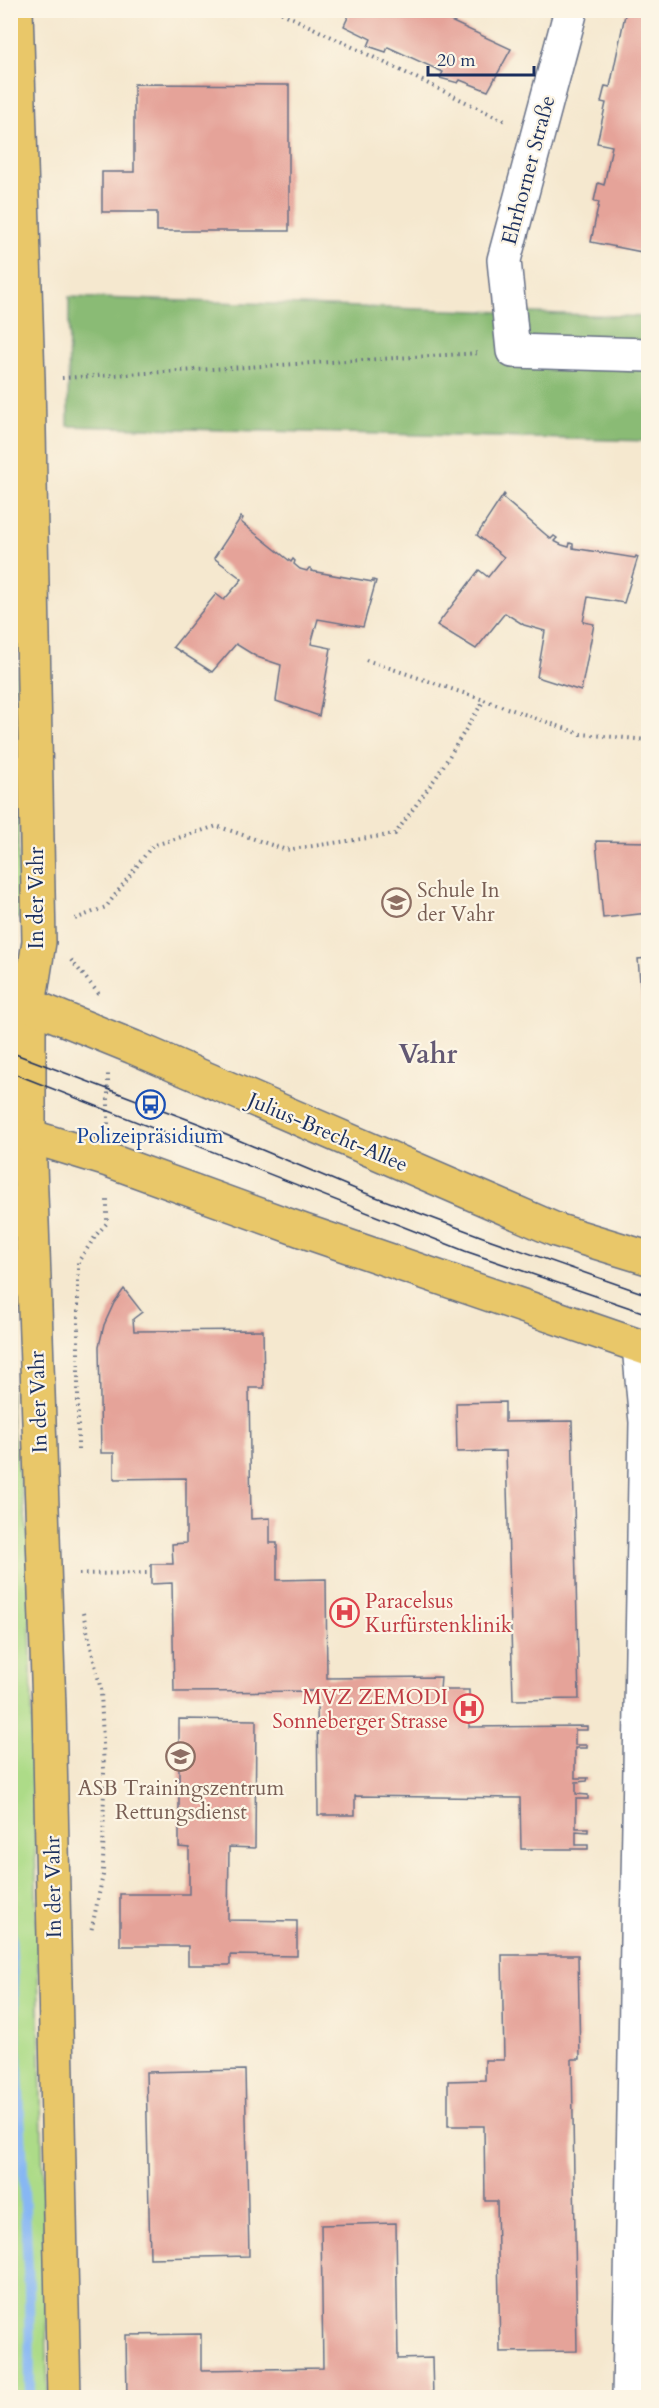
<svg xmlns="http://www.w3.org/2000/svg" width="659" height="2408" viewBox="0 0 659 2408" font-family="Cardo,serif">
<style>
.green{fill:#addb88;stroke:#648573;stroke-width:1.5}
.forest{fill:#8abb74;stroke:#527569;stroke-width:1.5}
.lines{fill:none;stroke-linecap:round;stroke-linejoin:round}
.stream{stroke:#87b7f3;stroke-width:10}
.building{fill:#e5a399}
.minor-casing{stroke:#677086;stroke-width:36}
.major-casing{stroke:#677086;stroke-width:36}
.path{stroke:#677086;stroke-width:4;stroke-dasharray:1.5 4.5;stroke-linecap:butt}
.minor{stroke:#fff;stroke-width:33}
.major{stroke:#e9c769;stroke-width:33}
.tram{stroke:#1b2f5e;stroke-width:1.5}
.labels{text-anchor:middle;stroke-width:4.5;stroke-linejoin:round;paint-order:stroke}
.street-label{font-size:21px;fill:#1b2f5e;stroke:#fcf5e5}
.education-label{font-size:21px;fill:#785e54;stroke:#fcf5e5;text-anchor:start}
.transit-label{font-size:21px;fill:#164399;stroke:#fcf5e5}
.health-label{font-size:21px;fill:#be3a42;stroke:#fcf5e5;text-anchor:start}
.district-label{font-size:27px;font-weight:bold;fill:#625873;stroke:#fcf5e5}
</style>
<rect width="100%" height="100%" fill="#fcf5e5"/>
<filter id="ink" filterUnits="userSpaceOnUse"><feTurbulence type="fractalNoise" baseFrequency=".0167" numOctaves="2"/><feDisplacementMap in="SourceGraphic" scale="12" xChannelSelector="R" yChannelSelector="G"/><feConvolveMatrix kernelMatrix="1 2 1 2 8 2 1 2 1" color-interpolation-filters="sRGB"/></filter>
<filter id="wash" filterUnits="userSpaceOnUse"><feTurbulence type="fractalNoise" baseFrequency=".008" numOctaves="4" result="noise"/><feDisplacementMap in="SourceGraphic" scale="24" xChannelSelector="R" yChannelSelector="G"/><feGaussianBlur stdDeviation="1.35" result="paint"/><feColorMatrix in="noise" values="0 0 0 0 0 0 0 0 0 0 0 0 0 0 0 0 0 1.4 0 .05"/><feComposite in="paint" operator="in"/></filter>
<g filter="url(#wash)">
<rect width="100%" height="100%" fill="#f5e8cf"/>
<g class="green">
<polygon points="11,454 16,666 19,919 10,915"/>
<polygon points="10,1375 11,1420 28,1535 48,2398 10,2397"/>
</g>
<polygon class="forest" points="69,297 648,317 648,441 68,426"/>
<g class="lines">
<polyline class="stream" points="10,1919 29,2287 30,2398"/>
</g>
<g id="blocks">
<g class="building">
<polygon points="341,10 427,10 511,49 488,91 460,80 458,83 440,78 443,72 388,47 386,52 368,46 371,39 344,26 349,15"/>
<polygon points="626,10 648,10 648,219 642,252 591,242 599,202 594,201 598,183 604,185 612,146 597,143 606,103 601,102 605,86 610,87"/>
<polygon points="134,84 289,85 289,231 157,231 157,212 102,212 102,172 134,172"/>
<polygon points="504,494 505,495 503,498 551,539 554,536 557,538 554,541 562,545 569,547 570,543 573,544 573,548 635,558 636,556 638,557 624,603 588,597 583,622 594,624 581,691 537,677 545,631 524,625 505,613 476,649 437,625 479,570 488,577 504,557 477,535"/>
<polygon points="241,517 243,518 241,522 291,562 293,559 295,561 294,564 300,569 307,571 309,568 311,568 311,571 373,582 373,580 376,581 363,627 318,619 311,644 331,648 319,716 276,701 281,665 257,657 236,644 212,672 173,647 216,594 224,600 242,579 214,558"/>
<polygon points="596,841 648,842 648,913 603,918"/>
<polygon points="648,958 648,1036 645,1036 638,959"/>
<polygon points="124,1289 142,1312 133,1319 134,1331 263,1330 264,1388 249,1388 251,1519 270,1518 270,1543 277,1543 277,1580 326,1579 327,1678 441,1677 440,1690 469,1690 469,1727 587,1726 587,1730 575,1730 575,1745 587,1745 587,1748 575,1748 575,1778 588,1778 587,1781 576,1782 576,1794 588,1795 588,1799 576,1799 576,1828 588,1828 588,1832 576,1831 576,1845 588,1845 588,1849 521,1849 520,1798 355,1796 355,1815 318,1815 317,1691 174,1692 172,1583 151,1584 151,1564 173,1564 172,1544 186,1543 186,1478 114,1479 114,1453 101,1453 99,1346 104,1325 114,1303"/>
<polygon points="505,1402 505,1422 572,1421 579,1699 513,1700 506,1451 457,1452 456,1403"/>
<polygon points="179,1719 256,1720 255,1848 229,1847 228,1920 297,1921 297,1956 230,1955 230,1965 188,1965 188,1946 120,1946 120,1894 189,1894 189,1848 179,1847"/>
<polygon points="502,1955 578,1955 580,2059 572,2059 577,2351 500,2352 497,2201 485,2201 484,2126 448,2126 448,2081 485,2080 485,2060 504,2060"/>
<polygon points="245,2070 249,2256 150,2258 146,2072"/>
<polygon points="396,2223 398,2359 432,2358 433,2398 127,2398 126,2335 201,2334 201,2370 323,2368 321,2225"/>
</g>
</g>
</g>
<g filter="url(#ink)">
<use href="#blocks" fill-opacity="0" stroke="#677086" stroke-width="1.5"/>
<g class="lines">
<defs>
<g id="minor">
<polyline points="571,10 504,260 513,351 648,355"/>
<polyline points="629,2398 646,1422 639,1346"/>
</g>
<g id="major">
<polyline points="16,10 28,379 39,942 29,1005 29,1136 49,1707 64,2398"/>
<polyline points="12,998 133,1047 556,1230 648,1258"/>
<polyline points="29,1136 108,1160 304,1231 648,1349"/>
</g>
</defs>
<use href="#minor" class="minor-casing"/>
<use href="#major" class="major-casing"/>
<g class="path">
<polyline points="276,10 505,121"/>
<polyline points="62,378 480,353"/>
<polyline points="366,660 484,700"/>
<polyline points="75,919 106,907 152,846 217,826 286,850 395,834 437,776 484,700 581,734 648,740"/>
<polyline points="71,960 99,994"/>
<polyline points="108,1124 108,1074"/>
<polyline points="78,1450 78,1262 97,1234 107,1223 107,1197"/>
<polyline points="79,1574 151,1573"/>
<polyline points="83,1613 101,1690 104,1772 103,1875 91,1932"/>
</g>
<use href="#minor" class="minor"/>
<use href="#major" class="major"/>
<g class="tram">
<polyline points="10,1052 200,1124 360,1191 491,1240 648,1295"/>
<polyline points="10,1072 465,1251 648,1314"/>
</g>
</g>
</g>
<defs>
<symbol id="school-ring" viewBox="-11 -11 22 22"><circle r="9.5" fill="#fcf5e5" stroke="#8d6e63" stroke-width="1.5"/><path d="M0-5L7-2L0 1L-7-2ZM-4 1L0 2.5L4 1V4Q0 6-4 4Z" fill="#8d6e63"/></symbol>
<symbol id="bus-ring" viewBox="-11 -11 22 22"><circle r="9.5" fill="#fcf5e5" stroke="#1a4fb4" stroke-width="1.5"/><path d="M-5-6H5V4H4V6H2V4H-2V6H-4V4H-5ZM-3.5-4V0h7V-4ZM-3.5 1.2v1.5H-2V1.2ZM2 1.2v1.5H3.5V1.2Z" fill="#1a4fb4"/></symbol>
<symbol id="hospital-ring" viewBox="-11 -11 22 22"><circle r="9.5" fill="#fcf5e5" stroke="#e0444e" stroke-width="1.5"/><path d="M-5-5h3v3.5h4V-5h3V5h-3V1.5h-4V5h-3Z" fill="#e0444e"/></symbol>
</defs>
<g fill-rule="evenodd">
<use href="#school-ring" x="380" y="886" width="33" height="33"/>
<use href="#bus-ring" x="134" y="1088" width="33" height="33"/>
<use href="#hospital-ring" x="328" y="1596" width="33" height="33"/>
<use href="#hospital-ring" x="452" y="1692" width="33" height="33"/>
<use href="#school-ring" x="164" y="1740" width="33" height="33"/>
</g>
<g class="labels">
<g class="street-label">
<text transform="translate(528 170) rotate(-75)" y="7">Ehrhorner Straße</text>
<text transform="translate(36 898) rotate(-90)" y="7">In der Vahr</text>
<text transform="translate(328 1132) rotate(23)" y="7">Julius-Brecht-Allee</text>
<text transform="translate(38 1402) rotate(-92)" y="7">In der Vahr</text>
<text transform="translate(53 1887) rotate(-91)" y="7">In der Vahr</text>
</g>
<g class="education-label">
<text x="417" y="897">Schule In<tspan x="417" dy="24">der Vahr</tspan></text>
<text x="181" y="1795" text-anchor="middle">ASB Trainingszentrum<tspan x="181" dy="24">Rettungsdienst</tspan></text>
</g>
<g class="transit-label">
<text x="150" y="1143">Polizeipräsidium</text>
</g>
<g class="health-label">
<text x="365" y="1608">Paracelsus<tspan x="365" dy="24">Kurfürstenklinik</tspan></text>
<text x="448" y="1704" text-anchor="end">MVZ ZEMODI<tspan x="448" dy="24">Sonneberger Strasse</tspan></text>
</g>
<g class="district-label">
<text x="428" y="1063">Vahr</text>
</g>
</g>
<rect width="659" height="2408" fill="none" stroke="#fcf5e5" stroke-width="36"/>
<path d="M428 66v9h106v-9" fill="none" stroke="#1b2f5e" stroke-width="3"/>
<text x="437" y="66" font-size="18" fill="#1b2f5e" stroke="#fcf5e5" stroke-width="4.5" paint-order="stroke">20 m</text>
</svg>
